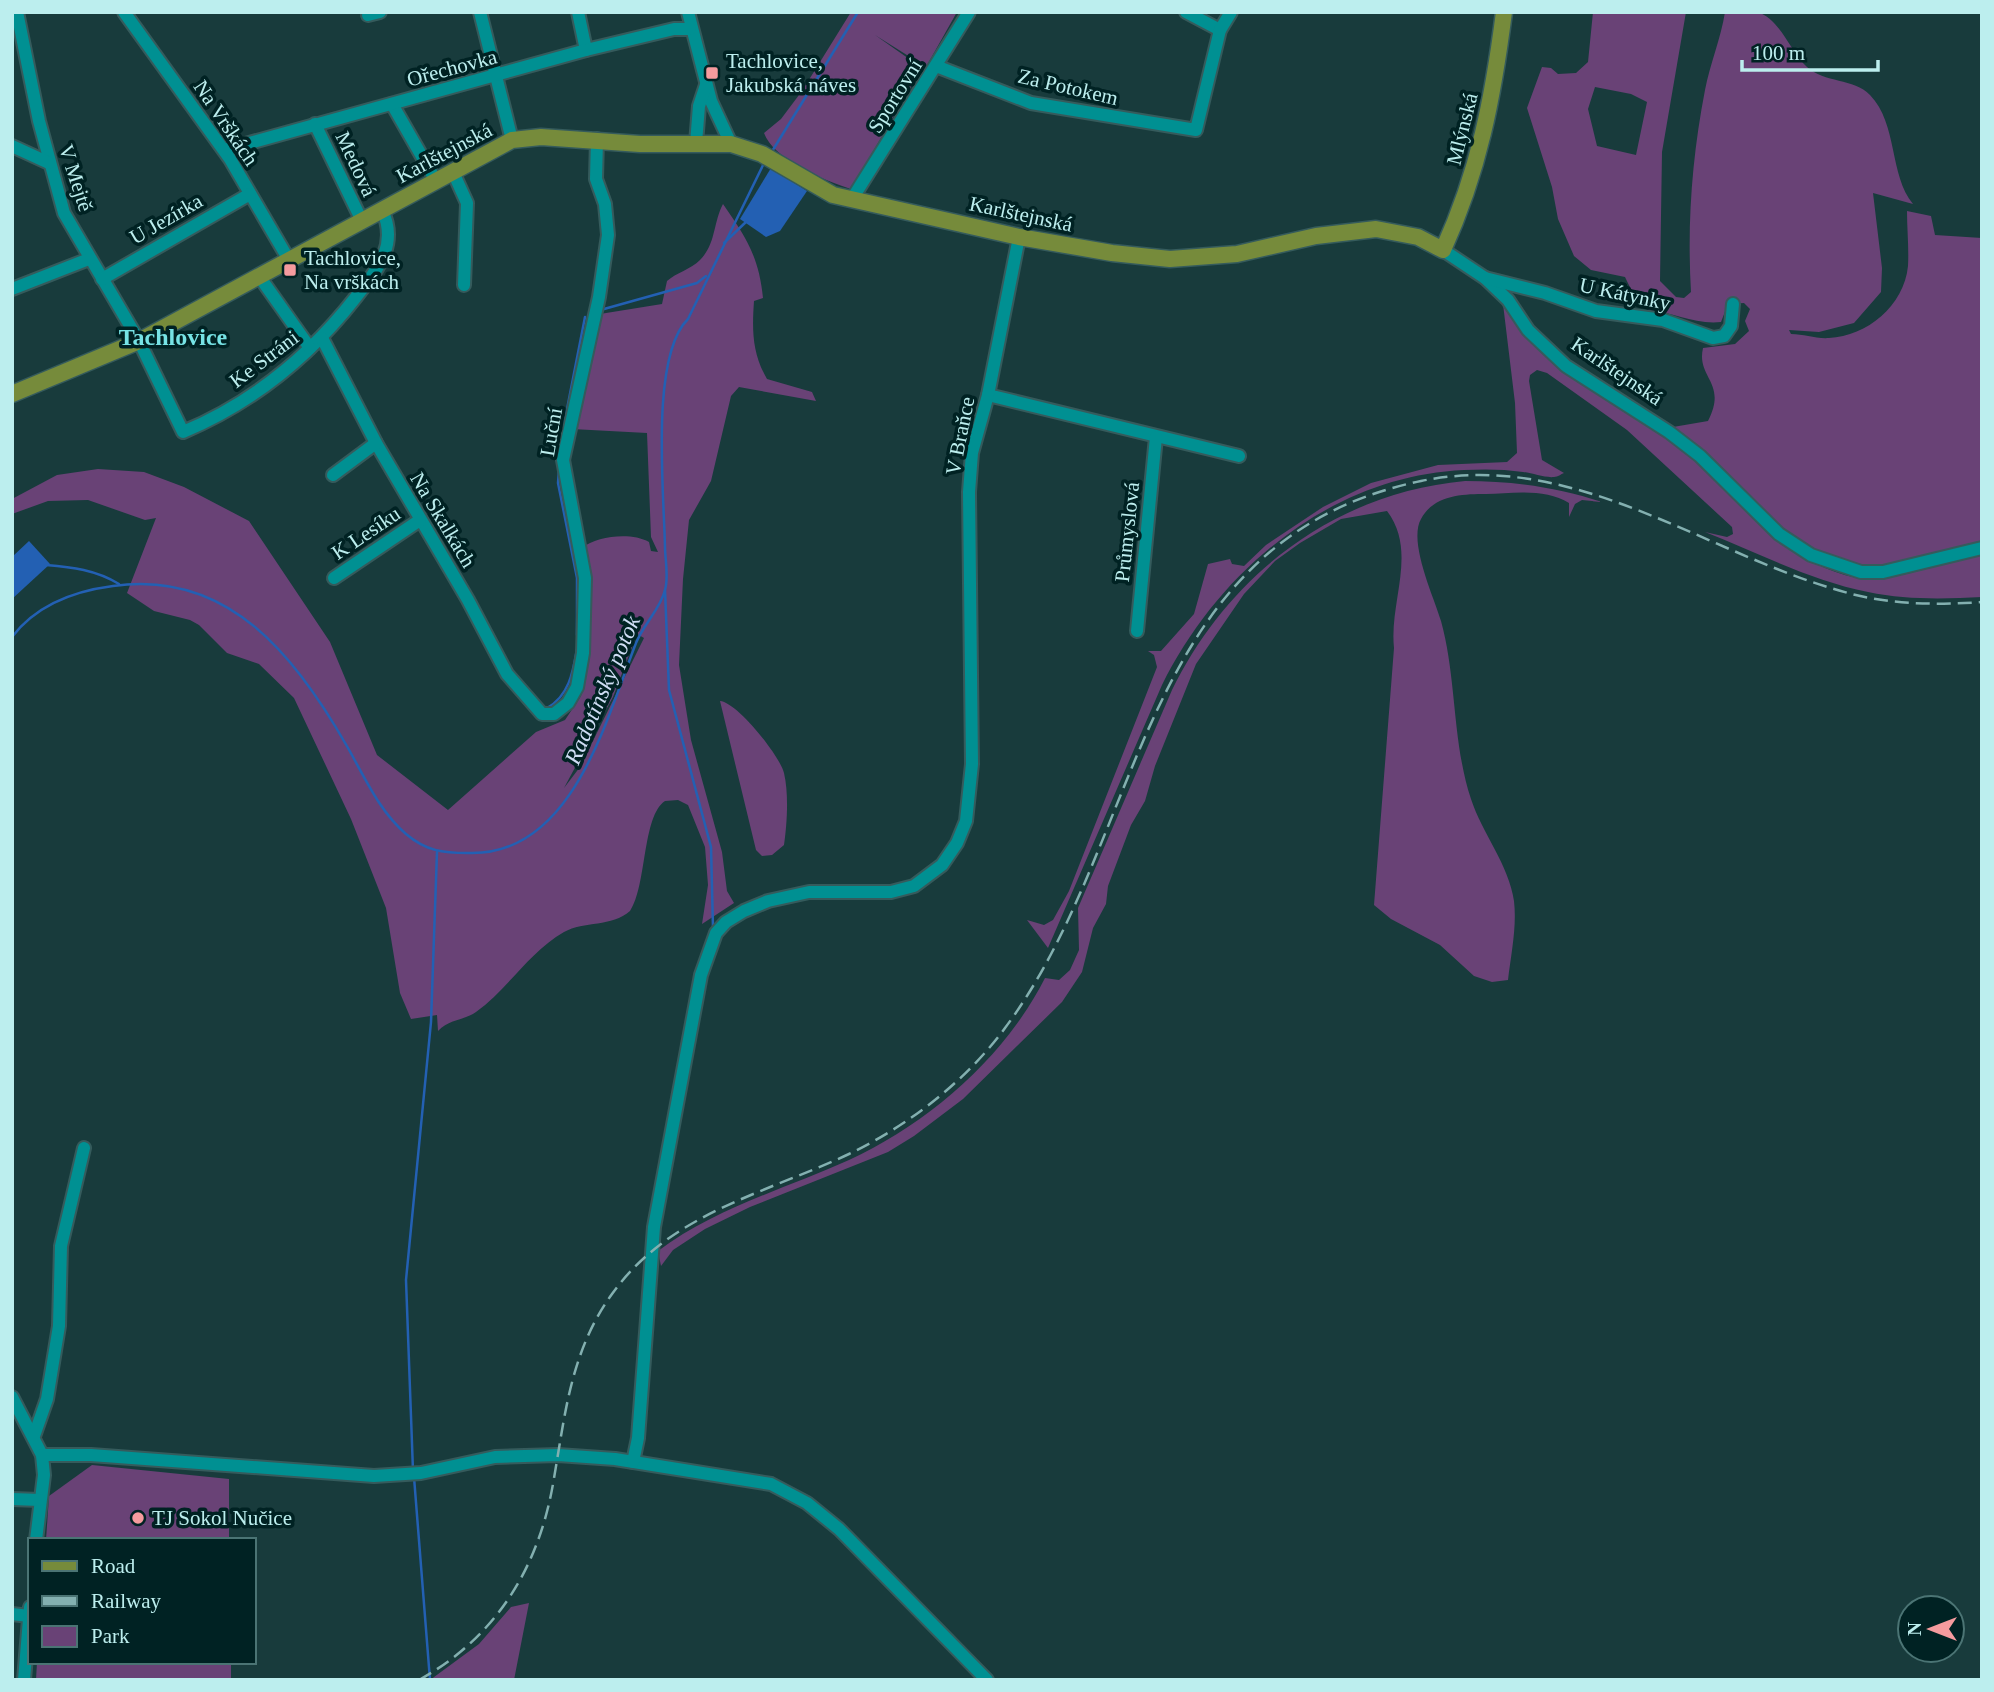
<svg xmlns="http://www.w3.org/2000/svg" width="1994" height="1692" viewBox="0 0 1994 1692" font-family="'Times New Roman',serif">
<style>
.green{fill:#694276;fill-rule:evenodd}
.water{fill:#2360b3}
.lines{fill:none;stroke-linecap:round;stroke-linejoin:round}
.stream{stroke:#2360b3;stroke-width:2.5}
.minor-casing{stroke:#355b5c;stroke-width:16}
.major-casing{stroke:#355b5c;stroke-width:19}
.minor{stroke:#009092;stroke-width:12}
.major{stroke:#768b3b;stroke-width:16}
.rail{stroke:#83b0b0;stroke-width:2.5;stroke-dasharray:14 7;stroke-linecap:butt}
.poi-dot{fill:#f59b9e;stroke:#002223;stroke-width:2.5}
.labels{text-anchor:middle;stroke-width:7;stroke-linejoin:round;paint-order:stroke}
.poi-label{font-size:21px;fill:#bceeee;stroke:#002223;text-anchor:start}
.street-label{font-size:21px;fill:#bceeee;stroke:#002223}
.water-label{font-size:23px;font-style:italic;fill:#ceddf4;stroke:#002223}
.quarter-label{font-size:24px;font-weight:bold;fill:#76e3e5;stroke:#002223}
</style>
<rect width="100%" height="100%" fill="#183b3c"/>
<g class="green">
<path d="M 851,12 L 957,12 L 926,67 L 875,35 L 922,68 L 851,189 C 825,181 773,159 764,133 L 781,119 L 802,91 Z"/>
<path d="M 1593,12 L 1686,12 L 1662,152 L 1660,281 L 1676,297 L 1684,298 L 1691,292 C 1687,224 1692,157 1705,90 C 1710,64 1721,38 1725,12 C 1734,12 1748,10 1757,12 C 1780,18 1791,53 1807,67 C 1824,83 1854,78 1870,95 C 1898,124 1889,175 1913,204 L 1873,193 L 1882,268 L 1881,292 L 1854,323 L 1819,332 L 1789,330 L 1791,334 C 1804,334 1816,339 1829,338 C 1867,336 1904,306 1908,266 C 1909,248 1907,229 1907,211 L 1931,216 L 1935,235 L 1982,238 L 1982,542 C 1948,546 1916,563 1882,566 C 1801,573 1732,473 1673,427 L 1708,421 C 1728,382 1696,378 1703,348 L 1735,344 L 1749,331 L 1745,321 L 1750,309 L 1744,303 L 1728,304 L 1721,322 C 1696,325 1673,312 1648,310 L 1647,303 L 1637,302 L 1625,277 L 1591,270 L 1574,256 L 1558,219 L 1552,187 L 1527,108 L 1542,67 L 1551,68 L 1558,74 L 1576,73 L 1588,62 ZM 1595,87 L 1631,94 L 1647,102 L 1636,155 L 1597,146 L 1588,109 Z"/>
<path d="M 723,204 C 746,237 759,257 763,298 L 754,301 C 752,330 752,353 767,379 L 812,392 L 816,401 L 739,387 L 731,396 L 711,481 L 689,520 L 683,579 L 679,665 L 691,740 L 722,852 L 727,891 L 734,903 L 702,924 L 708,885 L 705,847 L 688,805 L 678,800 L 665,801 C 642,816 647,886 630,911 C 612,927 584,921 564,932 C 529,952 508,989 476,1012 C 463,1021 449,1019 438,1031 L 437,1015 L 411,1019 L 400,993 L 386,908 L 351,819 L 294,698 L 259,664 L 227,653 L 199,625 L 190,620 L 154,611 L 127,593 L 156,518 L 145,520 L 88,500 L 48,501 L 12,514 L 12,499 L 57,475 L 98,469 L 144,472 L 184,487 L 249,521 L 330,642 L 377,755 L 448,810 L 536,732 L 565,720 L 581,696 L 590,639 L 588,582 L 582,548 C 597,536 631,532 649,542 L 651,551 L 658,552 L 651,537 L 647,433 L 572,429 L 600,314 L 662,304 L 667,281 C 676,273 691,269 700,260 C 716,244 713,223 723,204 ZM 637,634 L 644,638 L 580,767 L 564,788 L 613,697 Z"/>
<path d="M 1503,304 C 1520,329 1539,354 1563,372 C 1596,396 1634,412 1667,437 C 1730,485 1775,561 1857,578 C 1890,584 1947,561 1982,554 L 1982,597 C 1944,599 1906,600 1868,592 C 1812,581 1758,553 1705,532 L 1727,537 L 1733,534 L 1732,527 L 1627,430 L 1547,373 L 1537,370 L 1530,375 L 1529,381 L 1542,460 L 1564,473 C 1561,474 1558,477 1554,477 C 1545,478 1532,473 1523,472 C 1504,469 1483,469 1464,470 C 1331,476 1219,570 1162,685 L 1048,948 L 1027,920 L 1044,925 L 1053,920 L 1069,891 L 1157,667 L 1154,655 L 1148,651 L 1161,651 L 1194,614 L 1208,564 L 1230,559 L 1232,564 L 1244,566 L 1266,545 L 1323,507 L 1371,483 L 1438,465 L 1507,462 L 1517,453 L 1515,403 Z"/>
<path d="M 1465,481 C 1513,481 1556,487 1602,502 L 1582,500 L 1575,504 L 1569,517 L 1569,503 C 1546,488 1512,493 1486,494 C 1462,494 1434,495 1421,519 C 1408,542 1434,597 1441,621 C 1457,679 1452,742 1471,799 C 1482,833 1509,865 1514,901 C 1517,927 1511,954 1508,980 L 1492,982 L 1474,976 L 1440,945 L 1391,919 L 1374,905 L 1394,648 C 1389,601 1418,552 1387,511 L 1341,519 L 1300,543 L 1275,561 L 1244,594 L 1196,664 L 1155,766 L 1145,801 L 1131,825 L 1108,886 L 1106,904 L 1093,928 L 1082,972 L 1062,1002 L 963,1099 L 914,1136 L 888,1152 L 750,1207 L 705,1229 L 673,1250 L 661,1266 L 658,1251 C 715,1208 785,1189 849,1160 C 929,1123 1005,1057 1045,978 L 1059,980 L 1070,970 L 1079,950 L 1078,908 L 1172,690 C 1229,574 1335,493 1465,481 Z"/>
<path d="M 720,701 C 737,702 780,756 784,773 C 789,794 787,824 784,845 L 772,855 L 762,856 L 756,850 Z"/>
<polygon points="92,1465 229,1479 229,1540 46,1540 49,1496"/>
<polygon points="529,1603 514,1680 430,1680 479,1644 511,1607"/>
<polygon points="37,1662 231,1662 231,1680 36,1680"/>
</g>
<g class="water">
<polygon points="771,168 807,191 780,231 766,237 740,219"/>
<polygon points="29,541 50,564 12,599 12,557"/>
</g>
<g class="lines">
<g class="stream">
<polyline points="771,153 858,12"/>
<polyline points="724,243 747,221"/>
<polyline points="604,309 697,283 706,276"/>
<polyline points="560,445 585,317"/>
<polyline points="559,469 558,483 577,578 577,635"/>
<path d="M 46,565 C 72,567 96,570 119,584"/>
<polyline points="665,590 669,690 711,847 713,928"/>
<path d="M 12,637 C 37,604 74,591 113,586 C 229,569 297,658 348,748 C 365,778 380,812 406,834 C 426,851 443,853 468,853 C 572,857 606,720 636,643 C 643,625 661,608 665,590 C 669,577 665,559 665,547 C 664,493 650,356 688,319 L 765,161"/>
<path d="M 547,708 C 569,696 573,672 577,649"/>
<polyline points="413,1471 406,1280 431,1022 437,852"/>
<polyline points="414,1477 430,1680"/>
</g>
<defs>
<g id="minor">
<path d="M 17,12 L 39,121 L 64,213 L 139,341 L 183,432 C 252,403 310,356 356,297 C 377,270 399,245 382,210"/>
<polyline points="124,12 230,159 289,260"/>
<polyline points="480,12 512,140"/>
<polyline points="578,12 586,50"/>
<polyline points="688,12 711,101 731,144"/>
<polyline points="1186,12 1220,30"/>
<polyline points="368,15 380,12"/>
<polyline points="936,66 1031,103 1196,130 1220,30 1231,12"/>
<polyline points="392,104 436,181"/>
<polyline points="315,124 362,221"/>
<polyline points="696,143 699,106 706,85"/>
<polyline points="12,146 49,163"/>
<polyline points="224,150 586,50 674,29 690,29"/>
<polyline points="453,172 467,203 464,285"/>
<polyline points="852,199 969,12"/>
<polyline points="1443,250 1485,278 1508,300 1528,330 1566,366 1669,432 1700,456 1779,534 1811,555 1861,572 1883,572 1982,548"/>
<polyline points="259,276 310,348"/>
<polyline points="1485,278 1545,293 1596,311 1663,320 1713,338 1724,336 1731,326 1733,304"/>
<polyline points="102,279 250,194"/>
<polyline points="12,289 89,259"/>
<polyline points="322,338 376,443 468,600 507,674 542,714 554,714 568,703 577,687 583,653 585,578 563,460 599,297 608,235 605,204 596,179 597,139"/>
<polyline points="988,395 1239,456"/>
<polyline points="333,475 376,443"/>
<polyline points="334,578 420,520"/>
<polyline points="1137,631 1156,437"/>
<polyline points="12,1397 42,1455 44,1475 36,1540"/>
<polyline points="34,1436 47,1399 59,1326 61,1246 84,1148"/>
<polyline points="42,1455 91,1455 374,1476 421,1473 495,1457 558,1455 615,1459 771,1484 807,1503 839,1529 987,1680"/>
<polyline points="633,1462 638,1438 654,1227 701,975 716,933 726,922 744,911 768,901 809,892 891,892 914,886 942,865 957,843 966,821 972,764 969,492 972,453 988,395 1019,237"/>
<polyline points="12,1499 40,1500"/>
<polyline points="12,1614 29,1616"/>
<polyline points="24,1680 30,1607"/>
</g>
<path id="major" d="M 12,394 L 139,341 L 512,140 L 541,137 L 640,144 L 731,144 L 762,154 L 833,195 L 1019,237 L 1112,253 L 1170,259 L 1237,254 L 1316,236 L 1376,229 L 1418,237 L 1443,250 C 1479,171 1493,98 1504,12"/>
</defs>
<use href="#minor" class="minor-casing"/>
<use href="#major" class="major-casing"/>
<use href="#minor" class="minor"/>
<use href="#major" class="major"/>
<path class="rail" d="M 419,1680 C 495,1638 538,1569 553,1484 C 565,1416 570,1352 612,1294 C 670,1213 764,1194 849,1154 C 909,1125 965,1082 1005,1028 C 1147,838 1136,540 1421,481 C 1576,449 1706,555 1848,593 C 1892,605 1937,605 1982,602"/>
</g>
<g class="poi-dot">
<rect x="705" y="66" width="14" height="14" rx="3.5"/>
<rect x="283" y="263" width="14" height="14" rx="3.5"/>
<circle cx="138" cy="1518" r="7"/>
</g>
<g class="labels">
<g class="poi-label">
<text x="726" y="68">Tachlovice,<tspan x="726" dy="24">Jakubská náves</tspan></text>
<text x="304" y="265">Tachlovice,<tspan x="304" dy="24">Na vrškách</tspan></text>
<text x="152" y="1525">TJ Sokol Nučice</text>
</g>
<g class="street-label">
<text transform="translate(452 68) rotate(-15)" y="7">Ořechovka</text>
<text transform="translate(1068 87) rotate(13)" y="7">Za Potokem</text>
<text transform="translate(895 96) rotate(-58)" y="7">Sportovní</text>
<text transform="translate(226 123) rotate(56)" y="7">Na Vrškách</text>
<text transform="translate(1462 129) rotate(-76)" y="7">Mlýnská</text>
<text transform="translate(444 153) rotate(-28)" y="7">Karlštejnská</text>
<text transform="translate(356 164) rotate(65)" y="7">Medová</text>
<text transform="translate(76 178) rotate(72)" y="7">V Mejtě</text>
<text transform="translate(1021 214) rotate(12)" y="7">Karlštejnská</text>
<text transform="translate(166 219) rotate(-30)" y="7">U Jezírka</text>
<text transform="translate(1625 294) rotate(12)" y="7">U Kátynky</text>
<text transform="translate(264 359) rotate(-37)" y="7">Ke Stráni</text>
<text transform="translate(1617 371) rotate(34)" y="7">Karlštejnská</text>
<text transform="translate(551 432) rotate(-80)" y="7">Luční</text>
<text transform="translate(960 436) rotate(-79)" y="7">V Braňce</text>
<text transform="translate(443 520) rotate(59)" y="7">Na Skalkách</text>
<text transform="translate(1127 532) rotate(-84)" y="7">Průmyslová</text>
<text transform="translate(366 533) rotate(-34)" y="7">K Lesíku</text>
</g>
<g class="water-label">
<text transform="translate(602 690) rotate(-67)" y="8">Radotínský potok</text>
</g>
<g class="quarter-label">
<text x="173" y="345">Tachlovice</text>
</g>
</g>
<rect width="1994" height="1692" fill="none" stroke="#bceeee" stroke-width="28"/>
<rect x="28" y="1538" width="228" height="126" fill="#002223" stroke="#4b7474" stroke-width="2"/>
<rect x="42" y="1561" width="35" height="10" fill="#768b3b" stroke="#4b7474" stroke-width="2"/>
<text x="91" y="1573" font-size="21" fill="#bceeee">Road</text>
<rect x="42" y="1596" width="35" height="10" fill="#83b0b0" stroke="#4b7474" stroke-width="2"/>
<text x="91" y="1608" font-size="21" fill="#bceeee">Railway</text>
<rect x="42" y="1626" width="35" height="21" fill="#694276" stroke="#4b7474" stroke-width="2"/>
<text x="91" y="1643" font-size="21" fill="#bceeee">Park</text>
<g transform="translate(1931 1629) rotate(270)"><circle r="33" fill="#002223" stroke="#4b7474" stroke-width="2"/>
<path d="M0-5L12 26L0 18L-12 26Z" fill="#f59b9e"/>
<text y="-10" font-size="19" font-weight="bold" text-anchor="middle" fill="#bceeee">N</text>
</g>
<path d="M1742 60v10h136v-10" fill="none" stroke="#bceeee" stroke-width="3.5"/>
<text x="1752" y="60" font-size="21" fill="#bceeee" stroke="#002223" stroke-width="5" paint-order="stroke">100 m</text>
</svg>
